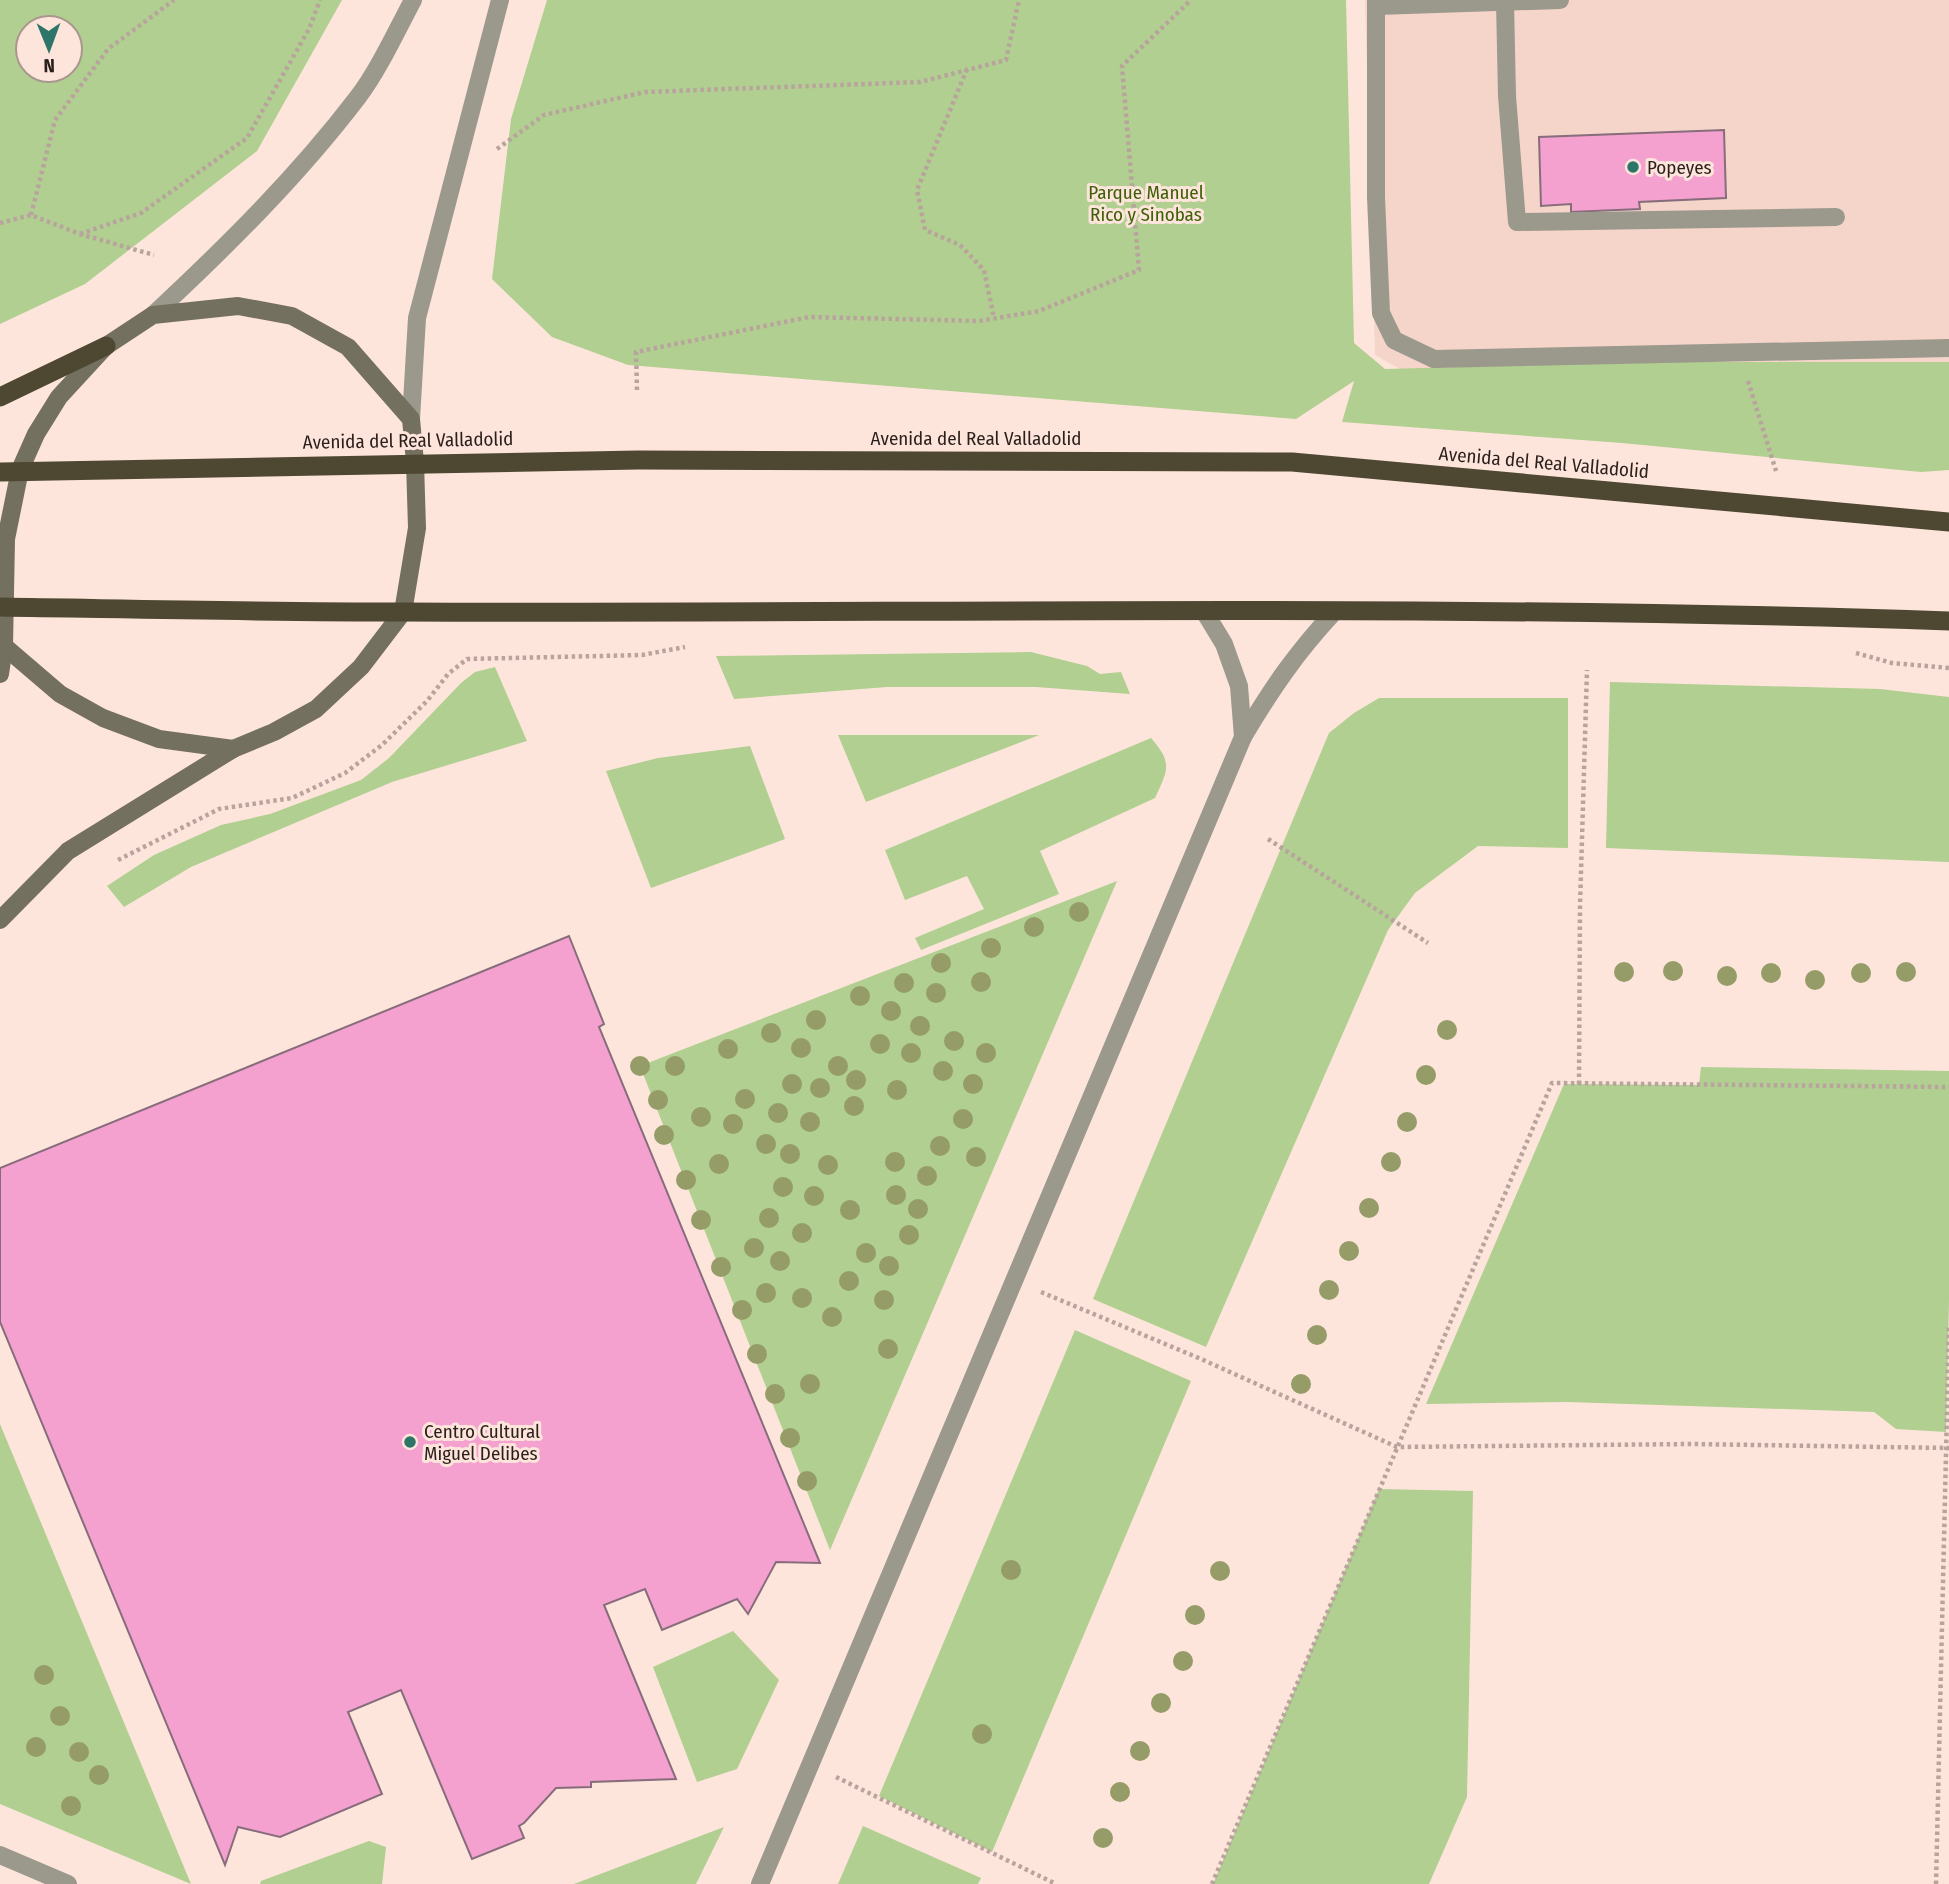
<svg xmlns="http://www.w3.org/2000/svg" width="1949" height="1884" viewBox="0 0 1949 1884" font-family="'Fira Sans Condensed',sans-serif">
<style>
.built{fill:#f5d5ca}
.green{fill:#b0cf90;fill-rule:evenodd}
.building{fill:#f4a1cf;stroke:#876d7b;stroke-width:2}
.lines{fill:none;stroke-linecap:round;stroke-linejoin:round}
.path{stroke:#b9a49d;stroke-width:4.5;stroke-dasharray:3.5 3.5;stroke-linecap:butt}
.service{stroke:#9b988c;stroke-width:18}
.minor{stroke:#9b988c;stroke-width:18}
.tertiary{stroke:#9b988c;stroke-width:18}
.secondary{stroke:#74705f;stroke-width:18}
.trunk{stroke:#4e4832;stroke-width:19}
.tree{fill:#959c67}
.poi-dot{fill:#2d7469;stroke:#fee5dc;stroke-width:2.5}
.labels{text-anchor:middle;stroke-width:6;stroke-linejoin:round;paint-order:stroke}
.poi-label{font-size:19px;fill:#2a1f1b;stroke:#fee5dc;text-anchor:start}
.park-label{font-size:19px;fill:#3f6008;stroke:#fee5dc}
.street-label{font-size:19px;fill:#2a1f1b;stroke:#fee5dc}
</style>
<rect width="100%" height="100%" fill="#fee5dc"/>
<polygon class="built" points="1365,0 1949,0 1949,376 1414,377 1375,355"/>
<g class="green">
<path d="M 0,0 L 342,0 L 257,151 L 85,284 L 0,324 ZM 28,28 L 70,28 L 70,70 L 28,70 Z"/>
<polygon points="547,0 1346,0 1354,343 1385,369 1654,362 1949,362 1949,470 1921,472 1622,443 1342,422 1354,381 1296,419 628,365 552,337 492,279 511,119"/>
<polygon points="1031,652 1087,666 1100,674 1121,672 1130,694 1036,687 887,687 734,699 716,656"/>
<polygon points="495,667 527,741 392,782 191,867 124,907 107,886 154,855 221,825 270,814 361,780 389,758 461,683 475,672"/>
<polygon points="1610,682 1880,689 1949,697 1949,862 1606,848"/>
<polygon points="1379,698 1568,698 1568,848 1478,846 1415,893 1388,930 1206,1347 1093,1299 1329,733 1354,713"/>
<polygon points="838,735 1039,735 866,802"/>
<path d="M 1151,738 C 1173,763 1168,770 1155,798 L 1040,851 L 1059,894 L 921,950 L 915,938 L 984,909 L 967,876 L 905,900 L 885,850 Z"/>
<polygon points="750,746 785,839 651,888 606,771 658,758"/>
<polygon points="1117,881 830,1550 640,1066"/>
<polygon points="1701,1067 1949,1071 1949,1300 1946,1432 1896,1429 1874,1412 1568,1402 1426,1404 1564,1084 1699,1085"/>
<polygon points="1075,1330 1191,1381 992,1852 879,1796"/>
<polygon points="0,1424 191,1884 0,1804"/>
<polygon points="1379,1489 1473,1491 1467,1797 1429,1884 1213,1884"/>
<polygon points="733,1631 779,1680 737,1769 697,1782 653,1667"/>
<polygon points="863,1826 981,1878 978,1884 838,1884"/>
<polygon points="724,1827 696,1884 574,1884"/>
<polygon points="369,1841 386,1847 382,1884 260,1884 261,1881"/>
</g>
<g class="building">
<polygon points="1724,130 1726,198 1639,202 1640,209 1571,212 1571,204 1541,206 1539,137"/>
<polygon points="569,936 604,1024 599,1027 820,1563 776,1562 748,1614 737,1599 662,1630 645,1589 604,1605 676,1779 591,1782 591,1787 556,1788 524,1823 519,1826 524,1838 472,1859 401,1690 348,1712 382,1794 280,1837 238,1827 225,1865 0,1322 0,1168"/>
</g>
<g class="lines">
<g class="path">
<polyline points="967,69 917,190 925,230 960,245 984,270 994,318"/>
<polyline points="497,149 544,115 645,92 920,82 1006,60 1019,0"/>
<polyline points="31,215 55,120 108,49 174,0"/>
<polyline points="0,223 31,215 80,234 154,255"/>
<polyline points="80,234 141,213 247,138 309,29 320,0"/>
<polyline points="1748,381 1776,471"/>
<polyline points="637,390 636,352 809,317 979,321 1039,311 1139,270 1122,66 1191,0"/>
<polyline points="1856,653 1892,663 1949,668"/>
<polyline points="1268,839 1428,943"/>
<polyline points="118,860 219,809 292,798 345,773 382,745 427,701 448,674 467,659 642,655 685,647"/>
<polyline points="1579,1084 1580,906 1587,670"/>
<polyline points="1041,1292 1201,1359 1397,1447 1691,1444 1949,1448"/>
<polyline points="836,1777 1056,1884"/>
<polyline points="1212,1884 1552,1083 1949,1087"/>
<polyline points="1936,1884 1949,1324"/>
</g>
<g class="service">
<polyline points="1376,0 1376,197 1381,313 1394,340 1434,359 1949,348"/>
<polyline points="1505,2 1507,96 1517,222 1836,217"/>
<polyline points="1377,6 1560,0"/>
</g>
<g class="minor">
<polyline points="1204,611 1224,644 1239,686 1243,737"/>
<polyline points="0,1855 68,1884"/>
<path d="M 760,1884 L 1243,737 C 1272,688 1296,653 1335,611"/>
</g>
<g class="tertiary">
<path d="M 153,315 C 226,247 297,177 358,97 C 378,71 397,30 413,0"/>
<polyline points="411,419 417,318 500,0"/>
</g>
<g class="secondary">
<polyline points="4,646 60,694 103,718 159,739 233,749"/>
<polyline points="0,674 4,646 6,539 20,470 36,434 59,397 106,346 153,315 238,306 292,316 348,347 411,419 415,462 417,528 403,612 361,667 316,709 274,732 233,749 68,851 0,920"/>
</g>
<g class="trunk">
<polyline points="0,397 106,346"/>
<polyline points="0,472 638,460 1292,462 1949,522"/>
<path d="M 0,607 C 134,609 268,612 402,612 C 917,614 1433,603 1949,621"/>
</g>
</g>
<g class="tree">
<circle cx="1079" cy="912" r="10"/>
<circle cx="1034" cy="927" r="10"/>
<circle cx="991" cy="948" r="10"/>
<circle cx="941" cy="963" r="10"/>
<circle cx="1673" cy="971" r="10"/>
<circle cx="1624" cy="972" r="10"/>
<circle cx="1906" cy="972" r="10"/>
<circle cx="1771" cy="973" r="10"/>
<circle cx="1861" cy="973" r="10"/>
<circle cx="1727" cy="976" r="10"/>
<circle cx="1815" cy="980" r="10"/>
<circle cx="981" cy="982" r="10"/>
<circle cx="904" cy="983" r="10"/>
<circle cx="936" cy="993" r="10"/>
<circle cx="860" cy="996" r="10"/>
<circle cx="891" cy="1011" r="10"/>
<circle cx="816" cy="1020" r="10"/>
<circle cx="920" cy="1026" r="10"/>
<circle cx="1447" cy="1030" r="10"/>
<circle cx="771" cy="1033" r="10"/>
<circle cx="954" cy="1041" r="10"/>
<circle cx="880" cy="1044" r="10"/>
<circle cx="801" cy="1048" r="10"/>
<circle cx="728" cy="1049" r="10"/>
<circle cx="911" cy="1053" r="10"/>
<circle cx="986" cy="1053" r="10"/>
<circle cx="640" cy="1066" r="10"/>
<circle cx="675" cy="1066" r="10"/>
<circle cx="838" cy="1066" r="10"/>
<circle cx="943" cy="1071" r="10"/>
<circle cx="1426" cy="1075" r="10"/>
<circle cx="856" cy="1080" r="10"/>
<circle cx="792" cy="1084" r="10"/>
<circle cx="973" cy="1084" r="10"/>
<circle cx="820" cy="1088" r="10"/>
<circle cx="897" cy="1090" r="10"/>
<circle cx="745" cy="1099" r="10"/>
<circle cx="658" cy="1100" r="10"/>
<circle cx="854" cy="1106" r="10"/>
<circle cx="778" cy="1113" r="10"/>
<circle cx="701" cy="1117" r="10"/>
<circle cx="963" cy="1119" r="10"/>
<circle cx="810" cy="1122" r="10"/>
<circle cx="1407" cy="1122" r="10"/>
<circle cx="733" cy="1124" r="10"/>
<circle cx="664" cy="1135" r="10"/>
<circle cx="766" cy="1144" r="10"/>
<circle cx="940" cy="1146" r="10"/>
<circle cx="790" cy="1154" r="10"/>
<circle cx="976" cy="1157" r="10"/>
<circle cx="895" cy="1162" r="10"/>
<circle cx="1391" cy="1162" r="10"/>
<circle cx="719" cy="1164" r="10"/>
<circle cx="828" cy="1165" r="10"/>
<circle cx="927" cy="1176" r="10"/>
<circle cx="686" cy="1180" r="10"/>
<circle cx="783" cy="1187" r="10"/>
<circle cx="896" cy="1195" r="10"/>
<circle cx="814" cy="1196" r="10"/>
<circle cx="1369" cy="1208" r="10"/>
<circle cx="918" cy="1209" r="10"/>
<circle cx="850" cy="1210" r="10"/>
<circle cx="769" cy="1218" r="10"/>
<circle cx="701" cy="1220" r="10"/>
<circle cx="802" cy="1233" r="10"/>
<circle cx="909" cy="1235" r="10"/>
<circle cx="754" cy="1248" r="10"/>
<circle cx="1349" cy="1251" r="10"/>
<circle cx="866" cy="1253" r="10"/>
<circle cx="780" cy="1261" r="10"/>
<circle cx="889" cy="1266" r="10"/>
<circle cx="721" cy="1267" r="10"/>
<circle cx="849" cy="1281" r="10"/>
<circle cx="1329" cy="1290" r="10"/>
<circle cx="766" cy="1293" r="10"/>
<circle cx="802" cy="1298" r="10"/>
<circle cx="884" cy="1300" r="10"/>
<circle cx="742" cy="1310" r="10"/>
<circle cx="832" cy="1317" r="10"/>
<circle cx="1317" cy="1335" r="10"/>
<circle cx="888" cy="1349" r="10"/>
<circle cx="757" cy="1354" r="10"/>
<circle cx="810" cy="1384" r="10"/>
<circle cx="1301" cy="1384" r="10"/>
<circle cx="775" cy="1394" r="10"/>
<circle cx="790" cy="1438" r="10"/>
<circle cx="807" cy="1481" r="10"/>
<circle cx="1011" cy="1570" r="10"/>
<circle cx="1220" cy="1571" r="10"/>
<circle cx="1195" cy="1615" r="10"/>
<circle cx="1183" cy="1661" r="10"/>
<circle cx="44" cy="1675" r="10"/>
<circle cx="1161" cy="1703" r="10"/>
<circle cx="60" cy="1716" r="10"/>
<circle cx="982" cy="1734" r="10"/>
<circle cx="36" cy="1747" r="10"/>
<circle cx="1140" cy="1751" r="10"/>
<circle cx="79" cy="1752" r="10"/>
<circle cx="99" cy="1775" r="10"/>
<circle cx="1120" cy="1792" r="10"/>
<circle cx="71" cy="1806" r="10"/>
<circle cx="1103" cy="1838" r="10"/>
</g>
<g class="poi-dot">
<circle cx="1633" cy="167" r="7"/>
<circle cx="410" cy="1442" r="7"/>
</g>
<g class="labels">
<g class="poi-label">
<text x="1647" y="174">Popeyes</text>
<text x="424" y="1438">Centro Cultural<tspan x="424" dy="22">Miguel Delibes</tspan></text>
</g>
<g class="park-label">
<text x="1146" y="199">Parque Manuel<tspan x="1146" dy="22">Rico y Sinobas</tspan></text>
</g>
<g class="street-label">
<text x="976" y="445">Avenida del Real Valladolid</text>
<text transform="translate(408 440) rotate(-1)" y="7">Avenida del Real Valladolid</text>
<text transform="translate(1544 462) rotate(5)" y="7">Avenida del Real Valladolid</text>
</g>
</g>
<g transform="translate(49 49) rotate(179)"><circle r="33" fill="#fee5dc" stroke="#a9968f" stroke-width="2"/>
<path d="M0-5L12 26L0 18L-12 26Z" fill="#2d7469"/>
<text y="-10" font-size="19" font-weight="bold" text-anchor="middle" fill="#2a1f1b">N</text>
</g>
</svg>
